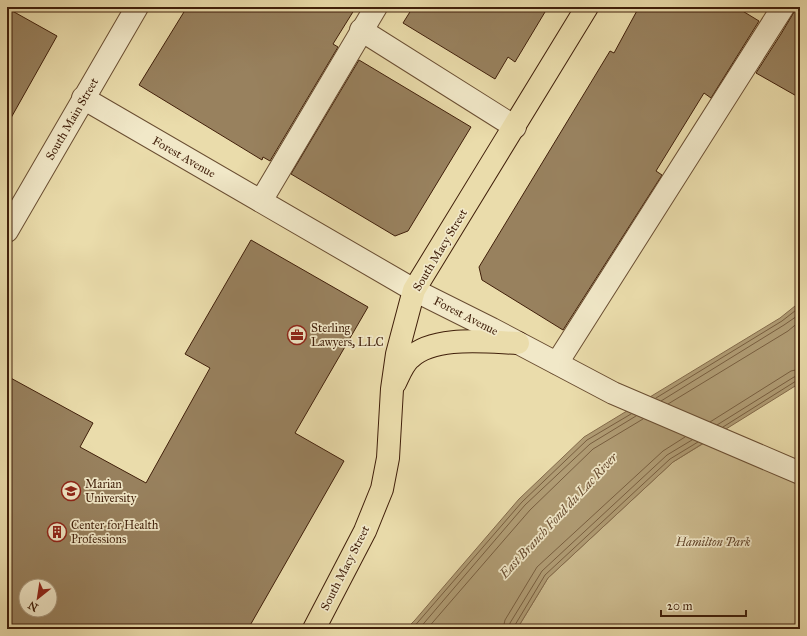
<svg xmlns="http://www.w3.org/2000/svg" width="807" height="636" viewBox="0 0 807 636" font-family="'IM FELL Great Primer',serif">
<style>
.green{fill:#cdbc90;stroke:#866e4d}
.water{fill:#b09c74;stroke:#836a4a}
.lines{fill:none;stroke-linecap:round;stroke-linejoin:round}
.shore{stroke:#785e3f;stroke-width:1}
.building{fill:#98815e;stroke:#401f0a;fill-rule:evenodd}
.minor-casing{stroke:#6a4e32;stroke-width:24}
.major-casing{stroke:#401f0a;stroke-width:24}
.minor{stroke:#f1e8c8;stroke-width:22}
.major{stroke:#eadcab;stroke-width:22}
.labels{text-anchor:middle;stroke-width:3.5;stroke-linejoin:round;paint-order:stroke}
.street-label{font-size:12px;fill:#401f0a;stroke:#f1e8c8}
.poi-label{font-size:12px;fill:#401f0a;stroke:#f1e8c8;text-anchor:start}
.park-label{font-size:12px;font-style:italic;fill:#63462c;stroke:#f1e8c8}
.water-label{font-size:13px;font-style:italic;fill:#674b2f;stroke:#f1e8c8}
</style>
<rect width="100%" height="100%" fill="#eadcab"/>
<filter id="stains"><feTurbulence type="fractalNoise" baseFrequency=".005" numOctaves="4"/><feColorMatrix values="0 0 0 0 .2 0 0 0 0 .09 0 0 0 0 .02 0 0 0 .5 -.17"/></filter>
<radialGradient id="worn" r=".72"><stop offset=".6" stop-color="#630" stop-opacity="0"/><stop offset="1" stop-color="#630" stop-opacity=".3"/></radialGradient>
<polygon class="green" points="714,437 800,473 800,629 517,629 548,578 673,462"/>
<polygon class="water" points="800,302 800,383 673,462 548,578 517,629 406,629 415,620 519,499 584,437 780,318"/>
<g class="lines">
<g class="shore">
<polyline points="656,398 782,321 800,307"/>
<polyline points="661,401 784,325 800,314"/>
<polyline points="668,404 788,331 800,321"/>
<polyline points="710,422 791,371 800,369"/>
<polyline points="717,425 794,377 800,375"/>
<polyline points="723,427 796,381 800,380"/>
<polyline points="412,629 522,502 587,440 631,414"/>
<polyline points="419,629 525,505 590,444 636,416"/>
<polyline points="427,629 530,510 593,449 643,419"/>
<polyline points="503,629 505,620 537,567 663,451 685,437"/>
<polyline points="509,629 510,623 542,571 667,455 692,440"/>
<polyline points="514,629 515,625 545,575 670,459 698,442"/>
</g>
</g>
<g class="building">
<polygon points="187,7 356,7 333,44 338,47 270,161 263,157 262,160 139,85"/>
<polygon points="413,7 548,7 515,62 508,57 495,79 403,23"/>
<polygon points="639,7 736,7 759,21 711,98 704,93 656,171 662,175 563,330 482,280 479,267 610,51 614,53"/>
<polygon points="797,7 800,7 800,98 756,73 781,34"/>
<polygon points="7,8 57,36 7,125"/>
<polygon points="359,60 471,127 408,231 395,236 291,174"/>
<path d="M 251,240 L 368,307 L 295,433 L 344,461 L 248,629 L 7,629 L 7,376 L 93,423 L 80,447 L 146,483 L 210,368 L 185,354 ZM 26,586 L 50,586 L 50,610 L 26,610 Z"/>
</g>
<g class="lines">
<defs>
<g id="minor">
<polyline points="361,30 515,127"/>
<polyline points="83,98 414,290 492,329 613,393 800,473"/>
<polyline points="261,201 376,7"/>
<polyline points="7,231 137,7"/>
<polyline points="557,363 783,7"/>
</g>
<g id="major">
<path d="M 395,383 C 399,375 403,364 410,358 C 434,335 487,342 518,343"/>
<polyline points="314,629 365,531 382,489 388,458 392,389 397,354 414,290 587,7"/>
</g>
</defs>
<use href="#minor" class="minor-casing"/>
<use href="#major" class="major-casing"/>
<use href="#minor" class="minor"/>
<use href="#major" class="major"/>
</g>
<defs>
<symbol id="office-ring" viewBox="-11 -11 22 22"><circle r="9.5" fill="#f1e8c8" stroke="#8f2418" stroke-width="1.5"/><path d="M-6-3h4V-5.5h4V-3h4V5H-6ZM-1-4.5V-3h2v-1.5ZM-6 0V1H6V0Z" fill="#8f2418"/></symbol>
<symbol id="university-ring" viewBox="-11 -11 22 22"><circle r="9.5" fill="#f1e8c8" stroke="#8f2418" stroke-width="1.5"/><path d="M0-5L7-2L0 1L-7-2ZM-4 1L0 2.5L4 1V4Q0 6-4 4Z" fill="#8f2418"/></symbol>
<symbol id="building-ring" viewBox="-11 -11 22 22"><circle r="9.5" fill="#f1e8c8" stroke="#8f2418" stroke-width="1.5"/><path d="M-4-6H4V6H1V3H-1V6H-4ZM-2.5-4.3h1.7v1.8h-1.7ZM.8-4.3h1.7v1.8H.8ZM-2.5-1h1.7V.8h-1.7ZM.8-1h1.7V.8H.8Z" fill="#8f2418"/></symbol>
</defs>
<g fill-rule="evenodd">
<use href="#office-ring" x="286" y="324" width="22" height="22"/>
<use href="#university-ring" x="60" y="480" width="22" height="22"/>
<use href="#building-ring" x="46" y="521" width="22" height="22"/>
</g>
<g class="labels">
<g class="street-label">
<text transform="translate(72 119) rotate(-60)" y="4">South Main Street</text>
<text transform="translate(184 157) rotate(30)" y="4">Forest Avenue</text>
<text transform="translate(440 250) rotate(-59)" y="4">South Macy Street</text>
<text transform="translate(466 316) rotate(27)" y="4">Forest Avenue</text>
<text transform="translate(345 568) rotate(-63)" y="4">South Macy Street</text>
</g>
<g class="poi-label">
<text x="311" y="332">Sterling<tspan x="311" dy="14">Lawyers, LLC</tspan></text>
<text x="85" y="488">Marian<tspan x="85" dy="14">University</tspan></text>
<text x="71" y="529">Center for Health<tspan x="71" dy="14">Professions</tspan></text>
</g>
<g class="park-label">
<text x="713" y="546">Hamilton Park</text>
</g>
<g class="water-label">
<text transform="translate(558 515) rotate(-47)" y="5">East Branch Fond du Lac River</text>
</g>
</g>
<rect width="807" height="636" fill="none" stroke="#eadcab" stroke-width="24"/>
<rect x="8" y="8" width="791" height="620" fill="none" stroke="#401f0a" stroke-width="2"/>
<rect x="12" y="12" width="783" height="612" fill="none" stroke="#401f0a"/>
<g transform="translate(38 598) rotate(210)"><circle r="19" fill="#f1e8c8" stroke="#aa987c"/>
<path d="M0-3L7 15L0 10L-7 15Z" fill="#8f2418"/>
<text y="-6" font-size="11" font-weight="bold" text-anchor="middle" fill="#401f0a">N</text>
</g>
<path d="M661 610v6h85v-6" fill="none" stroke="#401f0a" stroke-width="2"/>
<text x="667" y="610" font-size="12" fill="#401f0a" stroke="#f1e8c8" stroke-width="3" paint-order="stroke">20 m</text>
<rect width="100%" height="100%" filter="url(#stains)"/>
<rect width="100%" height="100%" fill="url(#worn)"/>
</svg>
